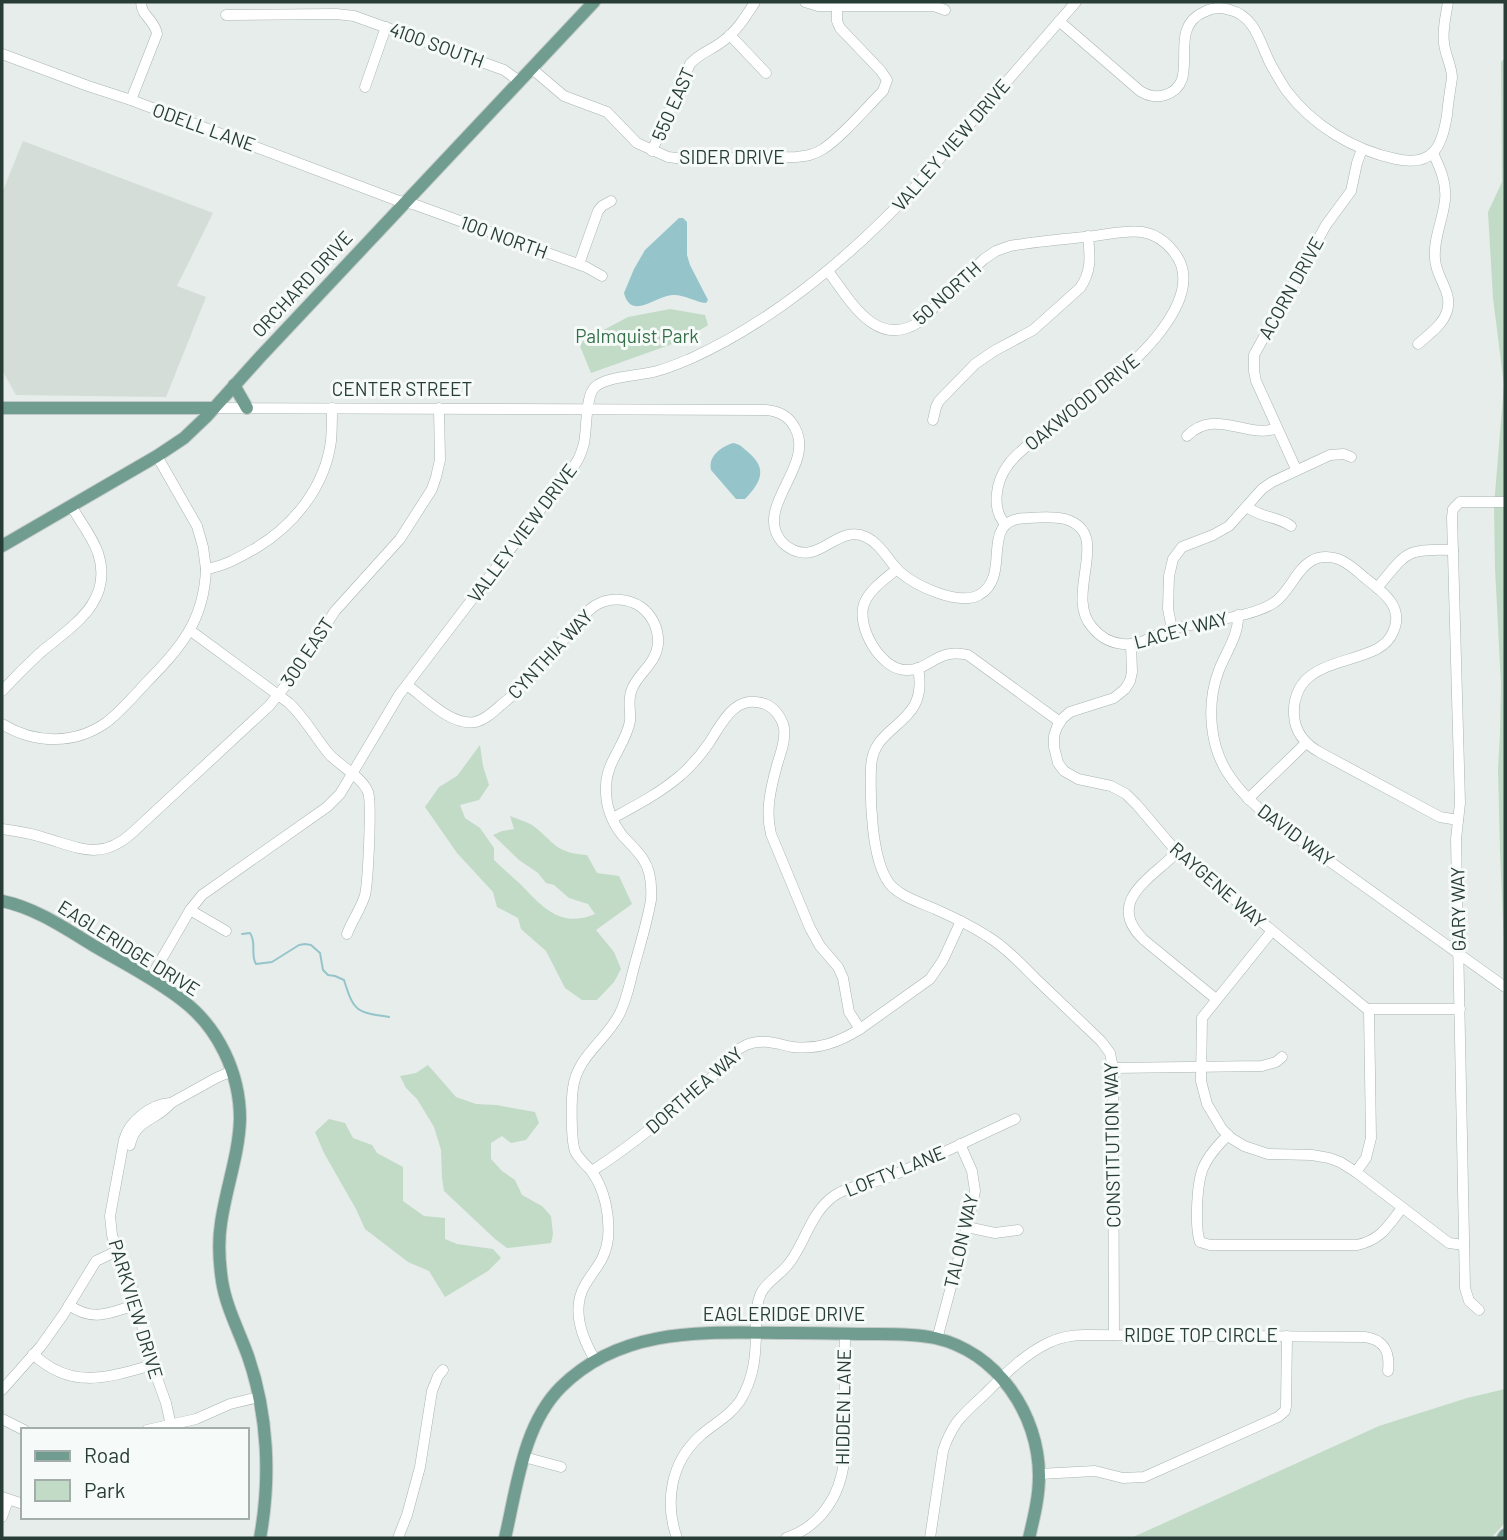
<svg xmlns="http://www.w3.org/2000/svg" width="1507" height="1540" viewBox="0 0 1507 1540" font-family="Barlow,sans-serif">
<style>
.built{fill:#d4ddd8}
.green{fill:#c2dbc7}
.water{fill:#95c5cb}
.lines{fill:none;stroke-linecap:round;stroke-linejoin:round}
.stream{stroke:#95c5cb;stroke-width:2}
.minor-casing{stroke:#a9b5b0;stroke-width:11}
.major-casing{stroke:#c3c9c7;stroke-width:14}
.minor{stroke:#fff;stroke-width:10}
.major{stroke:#709d8f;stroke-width:12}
.labels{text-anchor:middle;stroke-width:6;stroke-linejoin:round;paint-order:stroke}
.street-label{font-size:19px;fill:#273d36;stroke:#f6faf8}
.park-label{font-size:19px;fill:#357049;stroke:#f6faf8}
</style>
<rect width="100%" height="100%" fill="#e6edea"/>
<polygon class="built" points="23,141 213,213 177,286 206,297 166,397 16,395 2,370 2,193"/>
<g class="green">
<polygon points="1505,58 1505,966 1500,852 1498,769 1500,734 1501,685 1495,568 1494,506 1504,385 1493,298 1488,212 1502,182 1501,62"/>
<polygon points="670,309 705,315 708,325 686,339 591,373 580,346 583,341 628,317"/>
<path d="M 480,745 L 483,766 L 489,785 L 479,800 L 460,805 L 465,818 L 480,828 L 494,848 L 494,860 C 505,871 517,880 527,891 C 547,912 565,927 595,914 L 588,904 L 569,898 L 554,885 L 546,883 L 538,873 L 519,860 L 493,835 L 502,831 L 514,829 L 510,816 C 517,819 525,821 532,825 C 555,842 554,853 587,855 L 597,873 L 619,876 L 632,904 L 596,930 L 614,952 L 621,969 L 614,982 L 597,1000 L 582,1000 L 565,988 L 546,951 L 521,929 L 518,918 L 497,907 L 493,892 L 457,853 L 425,807 L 439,787 L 457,776 Z"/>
<polygon points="428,1065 456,1097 476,1104 496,1105 535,1112 539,1123 526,1140 511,1143 502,1136 491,1143 491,1159 502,1171 515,1180 522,1195 542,1206 551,1216 553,1234 551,1243 507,1248 495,1239 444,1191 442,1178 441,1150 434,1127 417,1099 406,1088 400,1076 416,1073"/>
<polygon points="329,1119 345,1123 353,1138 372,1145 377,1153 403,1167 403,1201 424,1216 445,1218 445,1239 457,1244 493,1249 501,1258 488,1271 445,1297 429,1271 408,1262 365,1229 356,1209 324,1153 315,1132"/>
<polygon points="1505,1389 1505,1523 1491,1538 1131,1538 1379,1426 1467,1398"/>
</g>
<g class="water">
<path d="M 679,218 L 683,218 L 687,222 L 687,255 L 690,265 L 708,300 L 706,303 C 695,302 684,294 672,295 C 656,296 631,321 624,293 L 634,269 L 645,250 Z"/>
<path d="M 733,443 C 740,444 742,447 748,452 C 768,469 761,482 745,499 L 736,499 L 711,470 C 708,456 721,447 733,443 Z"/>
</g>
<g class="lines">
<path class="stream" d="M 242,934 L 250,933 C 257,943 250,954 256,964 L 272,962 L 299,945 L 305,944 L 311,945 L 320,953 L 323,970 L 328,975 L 335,976 L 344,980 C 354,1012 356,1012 389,1017"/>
<defs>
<g id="minor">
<polyline points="805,2 818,6 934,6 945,10"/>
<polyline points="226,15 336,14 354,16 504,70 519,81"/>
<path d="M 1059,21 L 1140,91 C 1148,96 1156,98 1165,95 C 1204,83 1164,29 1204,12 C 1212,8 1222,7 1230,10 C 1255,16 1260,43 1270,63 C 1275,72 1280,81 1286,90 C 1312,125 1353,150 1396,159 C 1433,167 1442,147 1447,115 C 1448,103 1450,91 1452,78 C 1452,66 1445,55 1444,43 C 1442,29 1446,16 1448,2"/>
<polyline points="730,35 766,73"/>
<polyline points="2,54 88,86 131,100 396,200 416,205 586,267 602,276"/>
<path d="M 531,68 L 564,96 L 607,112 L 637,143 L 668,157 L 685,159 L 796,157 C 806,156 814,155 823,149 C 842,137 866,108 883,91 L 887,80 L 881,71 L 840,28 L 837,21 L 837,6"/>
<polyline points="365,87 386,27"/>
<path d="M 131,100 L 157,34 C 155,20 141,16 141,2"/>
<path d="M 652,151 L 690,64 C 699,53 712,50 723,41 C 737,31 746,16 755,2"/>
<polyline points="579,264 598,211 602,206 611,201"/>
<path d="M 828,271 C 850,300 876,350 919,322 L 984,259 L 996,251 L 1010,246 C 1037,241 1066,239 1094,236 C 1110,234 1126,230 1142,232 C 1155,234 1165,241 1173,251 C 1208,292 1145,353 1115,377 C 1105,385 1093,389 1083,397 C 1067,410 1051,425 1035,439 C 1026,447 1015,455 1008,465 C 996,481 991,508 1005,524"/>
<path d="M 1418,344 C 1429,334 1443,325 1447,311 C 1453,292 1436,278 1435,259 C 1433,239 1443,220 1445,200 C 1447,183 1440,168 1433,153"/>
<path d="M 214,408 L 766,410 C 779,411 789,416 795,428 C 815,465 757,504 779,538 C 782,543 787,547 793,550 C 821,563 838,524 866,537 C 881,544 889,562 900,572 C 916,586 958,606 979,595 C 1014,575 976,518 1028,518 C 1040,517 1054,516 1065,519 C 1114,533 1063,594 1092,627 C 1100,637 1111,643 1123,644 C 1144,646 1151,635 1169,630 C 1199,621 1250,619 1275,602 C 1290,591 1296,570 1311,561 C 1321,555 1336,556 1346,563 C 1353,567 1359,573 1365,578 C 1382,591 1405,607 1393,632 C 1390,640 1384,645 1377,649 C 1355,660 1328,662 1309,677 C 1298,686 1293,701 1294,715 C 1295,733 1306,745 1321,753 L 1440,817 L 1458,820"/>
<path d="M 933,420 L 936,407 L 939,401 L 975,364 L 994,351 L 1033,330 L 1080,288 C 1092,271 1090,256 1088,236"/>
<path d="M 1187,436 C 1216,407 1247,440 1277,428"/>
<polyline points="157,456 197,526 203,547 206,569"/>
<polyline points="1296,469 1256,381 1254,371 1254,355 1326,225 1351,191 1357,163 1362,149"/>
<path d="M 1247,507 C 1261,518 1277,516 1291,526"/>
<path d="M 897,569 C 885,579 869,590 864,604 C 856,627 881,670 906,670 C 930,671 937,647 968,655 L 1060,722"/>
<path d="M 1377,588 C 1408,551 1404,549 1453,550"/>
<path d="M 1238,615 C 1239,635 1226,652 1219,670 C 1206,704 1209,748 1231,778 C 1242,794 1257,807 1272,820 L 1505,987"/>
<polyline points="1172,629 1168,609 1169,576 1173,559 1182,547 1213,535 1229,526 1262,489 1272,482 1330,455 1344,454 1351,457"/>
<path d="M 191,631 L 289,703 C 305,718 315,737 329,754 C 340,766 362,777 368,792 C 372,802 368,882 365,895 C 361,909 352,920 347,934"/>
<polyline points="1131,645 1132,672 1130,681 1125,689 1114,698 1070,712 1062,719 1057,727 1054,736 1054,747 1058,763 1064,771 1078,779 1111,786 1126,794 1137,805 1177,852 1367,1009 1460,1009"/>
<path d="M 918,668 C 930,728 872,721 871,768 C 870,797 871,859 889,883 C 899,896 919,902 935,909 C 953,917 970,925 987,936 C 1005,947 1020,963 1035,978 C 1057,999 1079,1020 1101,1041 L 1110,1053 L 1113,1068 L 1114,1335"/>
<path d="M 407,685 C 425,698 451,726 475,722 C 485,720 493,712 501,705 C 524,687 542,666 560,644 C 571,631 582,614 596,605 C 610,597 628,598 641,607 C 653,616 659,630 658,644 C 656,664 639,672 632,689 C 627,700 631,710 630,721 C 626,744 607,761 606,785 C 605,803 611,821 622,835 C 629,843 637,850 643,859 C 651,871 652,886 651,900 C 647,923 640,945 634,967 C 630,982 627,999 620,1013 C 607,1040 577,1056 573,1088 C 571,1101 571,1140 575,1151 C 579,1160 587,1165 592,1172 C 605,1190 610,1216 608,1238 C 606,1259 595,1268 585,1285 C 571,1309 582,1338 595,1360"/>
<path d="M 2,691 C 14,678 27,665 40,653 C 72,626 114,602 98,553 C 92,536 80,521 71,506"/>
<path d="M 2,724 C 35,744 75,745 107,722 C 121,711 133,697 145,684 C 180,648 204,622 206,569 C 225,566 240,557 256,548 C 294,525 325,487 331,441 C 332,430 332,419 332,408"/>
<polyline points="1248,799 1306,743"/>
<path d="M 613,818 C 637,805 660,793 681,775 C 691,766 701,755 709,743 C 722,723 735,693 765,704 C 775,708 782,718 784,728 C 786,741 780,754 777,765 C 771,787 765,811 771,834 L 810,928 L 820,946 L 838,967 L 843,978 L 849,1012 L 860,1029"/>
<path d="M 2,829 C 16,831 31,833 45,838 C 80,848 101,861 132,833 L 269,706 L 290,680 L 335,611 L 400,539 L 432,489 L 436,477 L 440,460 L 439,408"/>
<path d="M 1177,852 C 1154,877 1103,901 1144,940 L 1216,999"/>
<polyline points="190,910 226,931"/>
<polyline points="1272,931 1202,1018 1201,1081 1207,1104 1222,1129 1231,1138 1244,1146 1268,1154 1312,1155 1329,1158 1340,1162 1356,1172 1449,1243 1464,1245"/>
<path d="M 150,979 L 190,910 L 202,895 L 327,807 L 340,794 L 399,695 L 576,463 C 580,457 582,451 584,443 C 587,430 585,396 595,387 C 607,376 640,376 657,371 C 669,368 680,363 692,358 C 775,320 846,260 908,195 L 1076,2"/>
<polyline points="1113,1068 1262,1066 1276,1062 1282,1057"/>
<path d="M 171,1103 C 151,1104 129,1121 124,1140 L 110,1216 L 112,1235 L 117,1251 L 136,1298 L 148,1353 L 166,1403 L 172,1430"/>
<path d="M 1228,1135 C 1202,1161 1198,1172 1197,1209 C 1197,1220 1196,1231 1200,1242 L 1210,1245 L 1357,1245 C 1381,1240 1388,1226 1402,1208"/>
<path d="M 130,1145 C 136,1118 157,1121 171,1103 L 216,1078 L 232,1071"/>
<path d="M 592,1171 C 634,1144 673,1111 711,1078 C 723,1067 730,1052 746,1045 C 762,1038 777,1044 793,1047 C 818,1050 839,1042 860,1029 L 930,979 L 943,960 L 961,921"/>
<polyline points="1356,1172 1366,1158 1371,1138 1369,1010"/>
<polyline points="967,1227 995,1233 1018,1230"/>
<path d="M 69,1305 C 94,1323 112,1312 138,1304"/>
<polyline points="1479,1310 1469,1301 1465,1288 1456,839 1460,803 1452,517 1453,509 1460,502 1505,502"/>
<polyline points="937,1339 967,1227 975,1191 972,1171 960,1144"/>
<path d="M 33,1354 C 71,1390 107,1378 152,1365"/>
<polyline points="2,1390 41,1346 63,1315 96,1261 117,1251"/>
<polyline points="2,1419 24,1430"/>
<polyline points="147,1430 196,1419 230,1404 259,1397"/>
<polyline points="524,1457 561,1467"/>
<polyline points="1039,1474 1095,1471 1123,1478 1144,1477 1278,1417 1285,1411 1286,1406 1287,1336"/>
<polyline points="2,1497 23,1504"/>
<polyline points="2,1517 8,1500"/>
<polyline points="398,1538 407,1515 420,1467 432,1391 438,1376 443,1370"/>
<path d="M 677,1538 C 664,1502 671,1462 700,1436 C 713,1424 729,1417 740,1401 C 754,1378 756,1356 756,1329 C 756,1317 756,1304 761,1293 C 768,1280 782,1274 790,1262 C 805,1242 810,1216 830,1199 C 846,1185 869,1185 889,1177 C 932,1159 973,1138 1015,1119"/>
<path d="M 786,1538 C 820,1527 841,1495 844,1460 L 845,1334"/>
<path d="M 930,1538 L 943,1451 C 946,1441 951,1431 957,1422 C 965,1412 975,1403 984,1395 C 1003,1376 1023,1355 1048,1343 C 1060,1337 1072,1335 1085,1335 L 1365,1337 C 1385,1340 1390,1352 1388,1371"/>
</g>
<g id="major">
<polyline points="234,385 247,408"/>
<polyline points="2,408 214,408"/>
<polyline points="2,546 157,456 184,438 206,417 261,356 594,2"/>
<path d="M 2,901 C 36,908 66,929 96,947 C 125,964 155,979 182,1000 C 218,1027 240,1073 240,1119 C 239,1154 226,1188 221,1223 C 218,1242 219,1261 222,1281 C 226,1307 239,1331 248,1356 C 268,1414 271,1478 260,1538"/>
<path d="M 505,1538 C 517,1487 523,1425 561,1387 C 624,1324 711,1333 792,1333 C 820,1333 848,1334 877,1334 C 896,1334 916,1334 935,1338 C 997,1352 1039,1414 1039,1476 C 1039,1497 1034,1517 1029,1538"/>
<polyline points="1503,1538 1505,1535"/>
</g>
</defs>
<use href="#minor" class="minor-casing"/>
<use href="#major" class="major-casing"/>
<use href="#minor" class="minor"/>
<use href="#major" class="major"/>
</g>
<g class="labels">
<g class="street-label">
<text transform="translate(437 45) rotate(20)" y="7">4100 SOUTH</text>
<text transform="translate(673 104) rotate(-66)" y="7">550 EAST</text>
<text transform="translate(204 127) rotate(20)" y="7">ODELL LANE</text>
<text transform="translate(951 145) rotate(-49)" y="7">VALLEY VIEW DRIVE</text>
<text x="732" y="164">SIDER DRIVE</text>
<text transform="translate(504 237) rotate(20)" y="7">100 NORTH</text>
<text transform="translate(302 284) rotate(-47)" y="7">ORCHARD DRIVE</text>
<text transform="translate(1291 288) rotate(-61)" y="7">ACORN DRIVE</text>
<text transform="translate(947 293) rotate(-42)" y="7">50 NORTH</text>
<text x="402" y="396">CENTER STREET</text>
<text transform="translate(1082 402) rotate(-39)" y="7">OAKWOOD DRIVE</text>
<text transform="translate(522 533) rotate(-53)" y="7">VALLEY VIEW DRIVE</text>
<text transform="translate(1181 630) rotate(-15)" y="7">LACEY WAY</text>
<text transform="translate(307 652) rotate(-56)" y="7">300 EAST</text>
<text transform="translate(550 654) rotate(-47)" y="7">CYNTHIA WAY</text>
<text transform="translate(1296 835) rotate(37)" y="7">DAVID WAY</text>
<text transform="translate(1218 885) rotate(41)" y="7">RAYGENE WAY</text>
<text transform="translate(1458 909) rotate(-91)" y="7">GARY WAY</text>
<text transform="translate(129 948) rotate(32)" y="7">EAGLERIDGE DRIVE</text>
<text transform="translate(694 1090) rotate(-41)" y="7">DORTHEA WAY</text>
<text transform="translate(1112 1145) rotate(-91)" y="7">CONSTITUTION WAY</text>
<text transform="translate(895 1171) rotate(-22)" y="7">LOFTY LANE</text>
<text transform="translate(961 1241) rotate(-77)" y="7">TALON WAY</text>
<text transform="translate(136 1309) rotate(73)" y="7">PARKVIEW DRIVE</text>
<text x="784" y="1321">EAGLERIDGE DRIVE</text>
<text x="1201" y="1342">RIDGE TOP CIRCLE</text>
<text transform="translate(843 1407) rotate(-89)" y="7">HIDDEN LANE</text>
</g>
<g class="park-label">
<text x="637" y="343">Palmquist Park</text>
</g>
</g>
<rect width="1507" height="1540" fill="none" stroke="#273d36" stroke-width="7"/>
<rect x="21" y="1428" width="228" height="91" fill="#f6faf8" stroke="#a3aeaa" stroke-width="2"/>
<rect x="35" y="1451" width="35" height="10" fill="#709d8f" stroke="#a3aeaa" stroke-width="2"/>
<text x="84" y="1463" font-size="21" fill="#273d36">Road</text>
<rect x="35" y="1480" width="35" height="21" fill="#c2dbc7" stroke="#a3aeaa" stroke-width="2"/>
<text x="84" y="1498" font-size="21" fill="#273d36">Park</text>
</svg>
